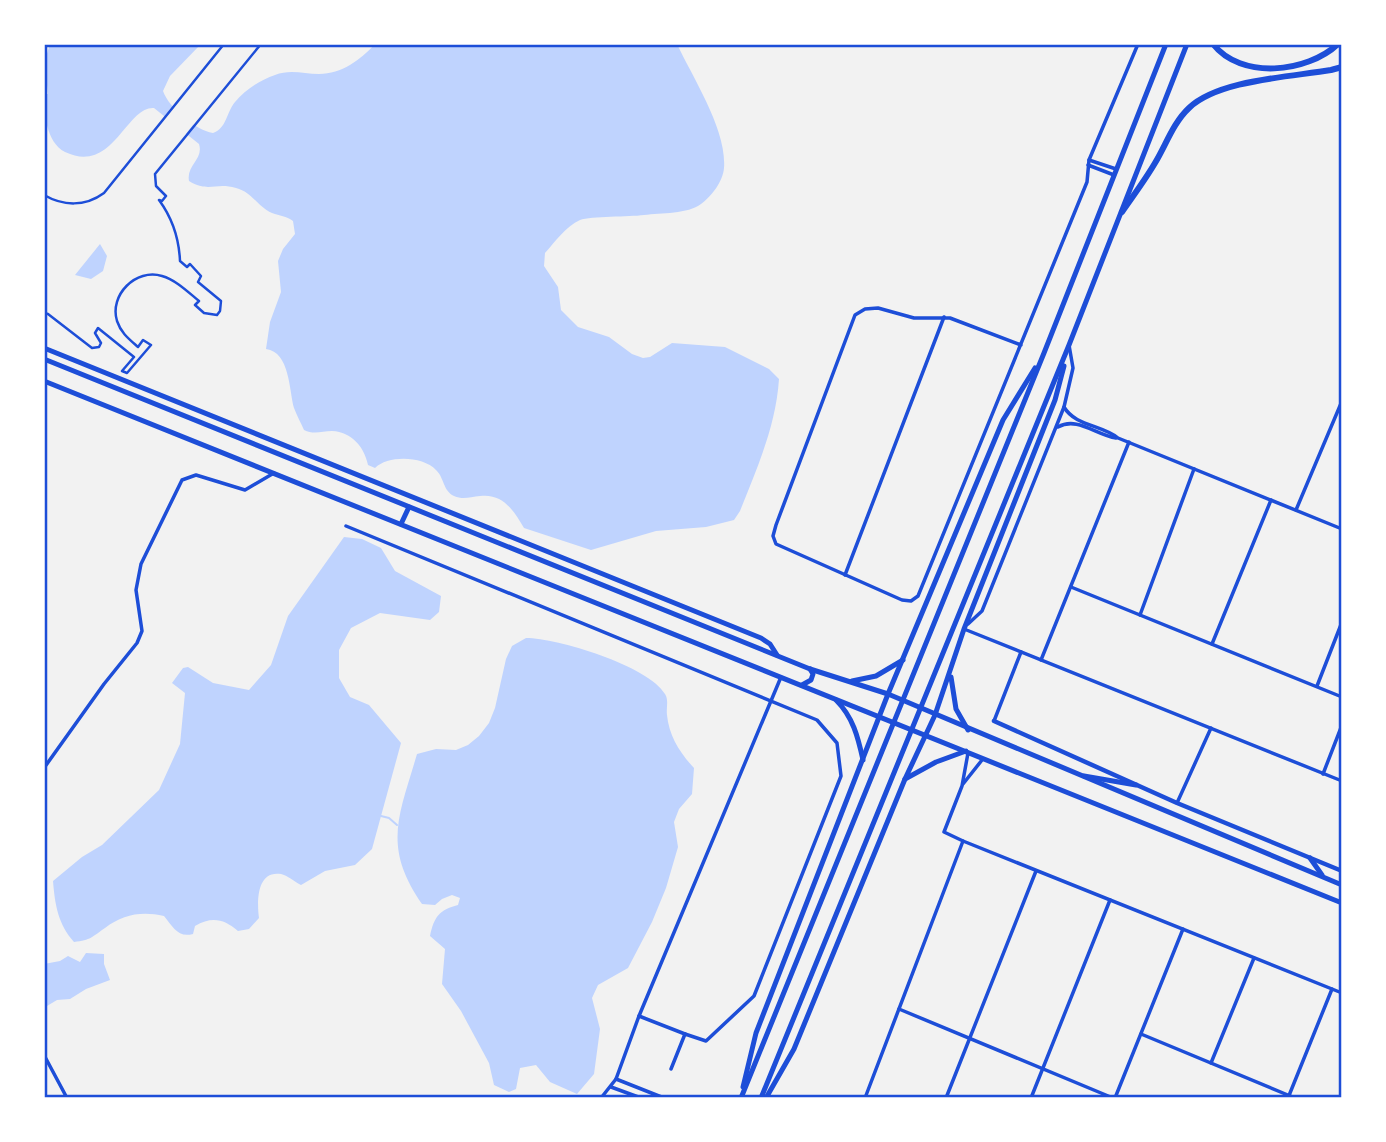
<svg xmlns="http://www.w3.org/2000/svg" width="1386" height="1142" viewBox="0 0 1386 1142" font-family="'Fira Sans',sans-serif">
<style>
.water{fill:#bfd3fe}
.pier{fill:#f2f2f2}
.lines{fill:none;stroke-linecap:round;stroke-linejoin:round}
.stream{stroke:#bfd3fe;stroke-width:2}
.pedestrian{stroke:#1d4ed8;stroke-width:2.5}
.minor{stroke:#1d4ed8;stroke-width:3.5}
.tertiary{stroke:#1d4ed8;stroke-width:4.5}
.primary{stroke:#1d4ed8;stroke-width:5}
.motorway{stroke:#1d4ed8;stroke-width:6}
.neatline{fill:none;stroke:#1d4ed8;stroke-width:2.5}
</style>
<rect width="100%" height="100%" fill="#f2f2f2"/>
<g class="water">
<path d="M 50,44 L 201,44 L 170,76 L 163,91 C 169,108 195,130 213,133 C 227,128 226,113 235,102 C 245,90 260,80 275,75 C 290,69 304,74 319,74 C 342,74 360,60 375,44 L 677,44 C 693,78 727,130 724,168 C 723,181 712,196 701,204 C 688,214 661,213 644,215 C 629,217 591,216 580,220 C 566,226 555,242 545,253 L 544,266 L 558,287 L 561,310 L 578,327 L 609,337 L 632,354 L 643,358 L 650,357 L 672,343 L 725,347 L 769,369 L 779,379 C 776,426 757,468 740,511 L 734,520 L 706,527 L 656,531 L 591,550 L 524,528 C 514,511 503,493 480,496 C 470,497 463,500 454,496 C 443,491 444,477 436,470 C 423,456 388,455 375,468 L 368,465 C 364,447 352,432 332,431 C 322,431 314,435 304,430 C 301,423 297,416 294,408 C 289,390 290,352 266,349 L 270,322 L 281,292 L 278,261 L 283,249 L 295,234 L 293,221 C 286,216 280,216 272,213 C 258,207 252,192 236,188 C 215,182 209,193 189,181 C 186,165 204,159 199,144 L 154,108 C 126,106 113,175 65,152 C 46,142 44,113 44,94 L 48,94 L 47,85 L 44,85 L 44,63 Z"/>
<polygon points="100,244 107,256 103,271 91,279 75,275"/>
<path d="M 344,537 L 362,539 L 381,548 L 395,571 L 441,596 L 439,612 L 430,620 L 380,613 L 351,628 L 339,650 L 339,678 L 350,697 L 369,705 L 401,743 L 372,849 L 355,865 L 325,871 L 301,885 C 295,882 287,875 281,874 C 256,870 257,903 259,918 L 249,929 L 238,931 C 224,919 212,916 195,926 L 193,934 C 178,938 173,927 164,916 C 142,911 123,914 105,928 C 92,937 91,940 74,942 C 58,924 55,905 53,881 L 82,857 L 102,845 L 159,790 L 180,744 L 185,693 L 172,683 L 183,668 L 188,667 L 213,683 L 249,690 L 271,665 L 288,616 Z"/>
<path d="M 526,638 C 557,638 649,666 665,694 C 669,700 666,708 667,715 C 669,736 680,753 694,768 L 692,794 L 679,809 L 674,822 L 678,847 L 666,888 L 652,922 L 628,968 L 598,985 L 592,998 L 600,1029 L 594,1074 L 577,1094 L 550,1082 L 536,1065 L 520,1068 L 516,1089 L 509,1092 L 494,1085 L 489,1063 L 461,1011 L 442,984 L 445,949 L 430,936 C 434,917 439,910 458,905 L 460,898 L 452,895 L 442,899 L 435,905 L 422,904 C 382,846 399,816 417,754 L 436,749 L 456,750 L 468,745 L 479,736 L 489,723 L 495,708 L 506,659 L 512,646 Z"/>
<polygon points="86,953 104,954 104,964 110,980 86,989 70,999 57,1000 47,1006 44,996 44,964 60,961 68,956 80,962"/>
</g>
<polygon class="pier" points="174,104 196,121 185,135 163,118"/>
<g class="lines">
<polyline class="stream" points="381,816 389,818 397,825"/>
<g class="pedestrian">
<path d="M 44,195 C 63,206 85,207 104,193 L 224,44"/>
<path d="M 44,313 L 48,314 L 92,348 L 99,347 L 101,343 L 95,333 L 98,328 L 134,357 L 122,371 L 127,373 L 151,345 L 143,340 L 138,347 C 129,339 121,333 117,321 C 109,295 136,268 162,276 C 176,280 188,292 199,301 L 195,305 L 204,313 L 217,315 L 220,311 L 221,301 L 198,282 L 201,276 L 190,264 L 187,267 L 180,261 C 179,238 173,219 159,200 L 162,201 L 166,196 L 156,186 L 155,174 L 261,44"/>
</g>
<g class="minor">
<polyline points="1089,160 1116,169"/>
<polyline points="1088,165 1114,175"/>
<polyline points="1021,345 950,318 914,318 878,308 865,309 855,315 776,525 773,536 776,544 902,600 911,601 918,596 1087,182 1089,160 1138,44"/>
<path d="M 1064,407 C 1075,426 1102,425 1118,438 L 1342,529"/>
<path d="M 1058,427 C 1077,416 1096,435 1116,438"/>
<polyline points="1296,510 1342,401"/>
<polyline points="346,526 817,720 837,743 841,776 754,996 706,1041 685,1034 671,1069"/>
<polyline points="845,575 944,317"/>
<polyline points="1071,587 1342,697"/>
<polyline points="1140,615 1194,469"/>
<polyline points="968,624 982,611 1064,407 1073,368 1069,345"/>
<polyline points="964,629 1342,781"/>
<polyline points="1212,644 1271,500"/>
<polyline points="1041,660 1129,442"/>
<polyline points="1317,686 1342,622"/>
<polyline points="994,721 1021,652"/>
<polyline points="44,768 104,684 137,643 142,631 136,590 141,564 182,480 196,475 245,490 274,473"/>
<polyline points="1323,774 1342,725"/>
<polyline points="963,784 982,760"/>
<polyline points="1177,803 1211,728"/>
<polyline points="963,841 1342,993"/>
<polyline points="899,1009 1113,1098"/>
<polyline points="639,1016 685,1034"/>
<polyline points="1141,1034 1295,1098"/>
<polyline points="44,1055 67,1098"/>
<polyline points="1211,1063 1254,958"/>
<polyline points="616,1079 664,1098"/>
<polyline points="611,1087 641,1098"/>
<polyline points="601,1098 616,1079 639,1016 781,677"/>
<polyline points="865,1098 963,841 944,832 962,786 968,753"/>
<polyline points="946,1098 1036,871"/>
<polyline points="1031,1098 1110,900"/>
<polyline points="1115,1098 1183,929"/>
<polyline points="1288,1098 1332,989"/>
</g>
<polyline class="tertiary" points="994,721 1177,803 1342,871"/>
<g class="primary">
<polyline points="44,348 761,638 770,644 777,655"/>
<polyline points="44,359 810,669 888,694 1342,885"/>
<polyline points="44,381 1342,903"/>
<polyline points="401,524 409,507"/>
<polyline points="951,677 956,709 968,730"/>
<polyline points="852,681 876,676 903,660"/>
<polyline points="802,685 811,680 813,674 810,669"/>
<path d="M 836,700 C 853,717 858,737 863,760"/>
<polyline points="1084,776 1136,785"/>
<polyline points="905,779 936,762 966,751"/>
<polyline points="1310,858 1322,875"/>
<polyline points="743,1087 756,1033 888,694 1003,420 1035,368"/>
<polyline points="741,1098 1044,353 1166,44"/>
<polyline points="761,1098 1069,345 1187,44"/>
<polyline points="766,1098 794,1049 905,779 935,715 964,629 1055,400 1064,366"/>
</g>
<g class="motorway">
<path d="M 1213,44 C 1241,80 1307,73 1338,44"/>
<path d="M 1122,212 C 1133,196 1145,180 1155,163 C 1166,145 1173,123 1189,108 C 1218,80 1290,77 1331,70 L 1342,67"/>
</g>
</g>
<rect width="1386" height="1142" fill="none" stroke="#ffffff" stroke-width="91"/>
<rect x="46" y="46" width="1294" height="1050" class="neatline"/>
</svg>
